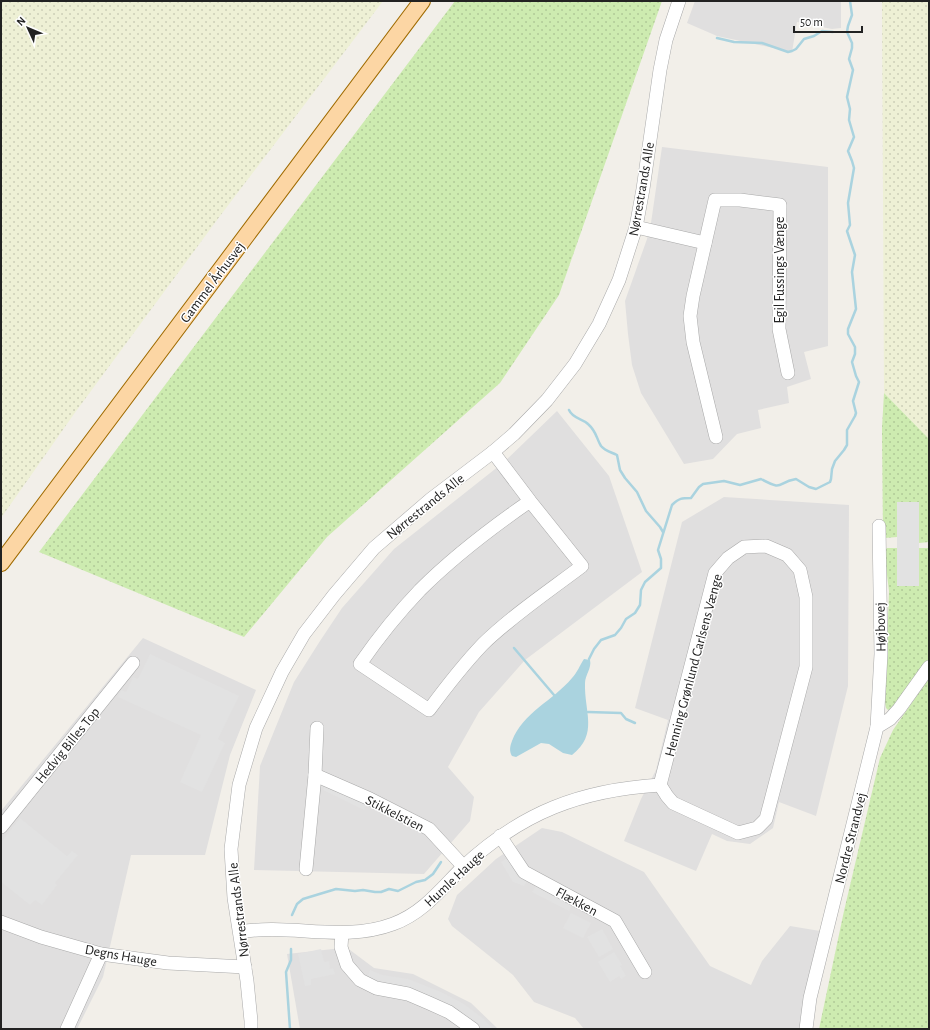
<svg xmlns="http://www.w3.org/2000/svg" width="930" height="1030" viewBox="0 0 930 1030" font-family="'Alegreya Sans',sans-serif">
<style>
.residential{fill:#e0dfdf}
.farmland{fill:url(#farmland-dots)}
.grass{fill:url(#grass-dots)}
.parking{fill:#e2e2e2}
.water{fill:#aad3df}
.lines{fill:none;stroke-linecap:round;stroke-linejoin:round}
.stream{stroke:#aad3df;stroke-width:2.5}
.minor-casing{stroke:#a9a9a9;stroke-width:14}
.major-casing{stroke:#a06b00;stroke-width:18}
.minor{stroke:#fff;stroke-width:13}
.major{stroke:#fcd6a4;stroke-width:16}
.labels{text-anchor:middle;stroke-width:3;stroke-linejoin:round;paint-order:stroke}
.street-label{font-size:14px;fill:#222;stroke:#fff}
</style>
<defs>
<pattern id="farmland-dots" width="8" height="8" patternUnits="userSpaceOnUse"><rect width="8" height="8" fill="#eef0d5"/><path d="M2 2h.1M6 6h.1" fill="none" stroke="#ccceb7" stroke-width="1.8" stroke-linecap="round"/></pattern>
<pattern id="grass-dots" width="8" height="8" patternUnits="userSpaceOnUse"><rect width="8" height="8" fill="#cdebb0"/><path d="M2 2h.1M6 6h.1" fill="none" stroke="#b0c997" stroke-width="1.8" stroke-linecap="round"/></pattern>
</defs>
<rect width="100%" height="100%" fill="#f2efe9"/>
<g class="residential">
<polygon points="695,1 841,1 841,28 832,29 797,22 792,52 717,36 687,23"/>
<polygon points="662,147 828,167 828,346 804,352 811,379 787,387 789,403 758,410 761,428 737,434 713,459 684,464 641,393 632,365 628,334 625,301 647,239 651,223"/>
<polygon points="557,411 609,476 642,572 525,660 479,712 448,767 474,797 470,821 424,874 254,870 260,766 294,682 320,641 342,608 394,549 504,462"/>
<polygon points="724,497 849,505 848,686 816,816 779,802 773,828 750,844 727,841 712,834 696,871 624,841 641,799 656,770 668,720 635,708 682,522"/>
<polygon points="143,638 256,690 230,755 205,855 131,855 103,977 77,1029 1,1029 1,811"/>
<polygon points="542,828 562,832 644,872 710,966 751,985 762,961 790,926 820,931 800,1029 584,1029 575,1018 534,1002 513,975 452,926 448,919 457,895 496,859"/>
<polygon points="333,949 350,950 374,968 413,974 471,1003 498,1029 300,1029 287,954"/>
</g>
<g class="farmland">
<polygon points="1,1 383,1 220,216 74,414 1,518"/>
<polygon points="882,1 929,1 929,439 884,393"/>
</g>
<g class="grass">
<polygon points="455,1 662,1 559,295 500,383 327,537 244,637 39,552"/>
<polygon points="884,393 929,439 929,542 919,543 919,502 897,502 897,537 885,538 883,536 882,428"/>
<polygon points="887,548 897,548 897,586 919,585 919,548 929,548 929,660 898,705 893,709 888,710 886,708 885,702 889,591 884,551"/>
<polygon points="929,678 929,1029 819,1029 844,911 880,758 893,730"/>
</g>
<g class="parking">
<rect x="897" y="502" width="22" height="84"/>
<polygon points="150,654 239,696 218,739 225,743 202,792 180,782 201,735 118,697 121,690 126,692 133,677 138,679"/>
<polygon points="326,782 368,801 364,810 323,790"/>
<polygon points="20,818 67,856 72,851 78,855 55,883 57,885 42,905 35,900 30,905 1,882 1,842"/>
<polygon points="509,857 528,879 524,886 513,882 501,862"/>
<polygon points="537,884 573,903 569,911 532,892"/>
<polygon points="571,913 591,923 583,938 563,928"/>
<polygon points="602,929 613,949 599,957 587,937"/>
<polygon points="321,949 324,962 329,961 330,969 333,968 335,974 311,979 311,985 305,986 298,954"/>
<polygon points="614,952 622,965 620,966 626,976 621,979 619,976 610,982 598,962"/>
<polygon points="370,970 382,975 408,979 441,992 464,1004 484,1019 493,1029 481,1029 478,1026 367,979"/>
</g>
<path class="water" d="M 584,659 L 590,660 C 592,668 585,675 585,683 C 584,712 599,734 572,755 L 563,753 L 549,744 L 541,743 L 516,757 L 512,756 C 509,751 510,746 512,741 C 523,712 553,701 572,678 C 577,673 580,665 584,659 Z"/>
<g class="lines">
<g class="stream">
<polyline points="717,38 734,42 762,43 788,52 792,51 796,49 804,39 814,36 822,31 833,32"/>
<path d="M 569,410 C 573,419 582,418 588,424 C 597,432 596,438 601,446 C 605,451 611,452 617,455 L 620,470 L 625,478 L 637,492 L 646,511 L 660,527 L 663,532"/>
<polyline points="514,648 554,695"/>
<path d="M 589,659 L 594,649 L 601,640 L 615,635 L 621,628 L 626,619 L 635,613 L 640,605 L 641,590 L 645,582 L 661,568 L 661,559 L 658,550 L 672,505 C 679,498 682,498 691,498 L 699,487 L 703,484 L 724,481 L 740,485 L 761,479 C 785,492 776,482 796,479 L 809,487 L 816,489 L 830,482 L 831,479 L 832,469 L 835,461 L 844,450 L 847,445 L 847,430 L 855,416 L 856,413 L 853,401 L 859,382 L 856,376 L 852,362 L 855,354 L 855,347 L 848,334 L 848,329 L 856,309 L 852,272 L 855,255 L 847,231 L 850,225 L 848,203 L 854,168 L 852,161 L 848,151 L 854,137 L 849,120 L 850,109 L 847,97 L 853,70 L 849,59 L 852,48 L 852,43 L 847,32 L 848,26 L 852,15 L 850,1"/>
<polyline points="588,712 621,713 626,719 635,723"/>
<polyline points="292,915 297,904 303,899 336,889 355,891 363,890 375,892 381,892 389,889 398,891 416,882 425,880 433,874 441,862"/>
<polyline points="290,1029 286,972 291,960 291,949"/>
</g>
<defs>
<g id="minor">
<polyline points="636,227 705,243"/>
<polyline points="716,437 693,342 690,316 693,296 715,200 740,200 780,205 779,329 788,373"/>
<path d="M 493,452 L 530,501 L 582,566 C 549,591 513,615 483,644 C 463,665 446,687 429,710 L 360,664 C 378,638 398,613 420,590 C 453,557 491,528 530,501"/>
<polygon points="766,546 787,555 800,570 806,597 806,667 766,819 757,828 738,833 673,803 667,796 660,785 715,573 728,558 744,547"/>
<polyline points="877,727 881,654 879,526"/>
<polyline points="315,775 370,799 429,829 464,867"/>
<polyline points="1,827 133,663"/>
<polyline points="500,836 524,872 615,921 645,972"/>
<polyline points="306,869 315,775 317,728"/>
<polyline points="1,922 41,937 101,954 168,963 245,967"/>
<path d="M 240,932 C 291,923 342,943 393,924 C 423,913 441,889 463,867 C 522,812 581,790 660,785"/>
<polyline points="342,933 341,947 347,965 360,980 376,988 408,994 429,1003 449,1012 473,1029"/>
<polyline points="67,1029 101,954"/>
<polyline points="251,1029 251,1021 247,981 234,898 231,849 239,785 256,728 282,672 304,634 334,595 374,548 431,499 493,452 514,434 547,400 575,364 599,324 619,280 636,227 643,189 660,70 666,40 679,1"/>
<polyline points="806,1029 810,998 877,727 890,719 899,709 929,667"/>
</g>
<polyline id="major" points="1,563 422,1"/>
</defs>
<use href="#minor" class="minor-casing"/>
<use href="#major" class="major-casing"/>
<use href="#minor" class="minor"/>
<use href="#major" class="major"/>
</g>
<g class="labels">
<g class="street-label">
<text transform="translate(641 189) rotate(-80)" y="5">Nørrestrands Alle</text>
<text transform="translate(779 270) rotate(-90)" y="5">Egil Fussings Vænge</text>
<text transform="translate(212 282) rotate(-53)" y="5">Gammel Århusvej</text>
<text transform="translate(425 506) rotate(-39)" y="5">Nørrestrands Alle</text>
<text transform="translate(880 627) rotate(-91)" y="5">Højbovej</text>
<text transform="translate(693 665) rotate(-75)" y="5">Henning Grønlund Carlsens Vænge</text>
<text transform="translate(67 745) rotate(-51)" y="5">Hedvig Billes Top</text>
<text transform="translate(395 813) rotate(27)" y="5">Stikkelstien</text>
<text transform="translate(850 838) rotate(-76)" y="5">Nordre Strandvej</text>
<text transform="translate(454 878) rotate(-43)" y="5">Humle Hauge</text>
<text transform="translate(577 901) rotate(28)" y="5">Flækken</text>
<text transform="translate(238 910) rotate(-97)" y="5">Nørrestrands Alle</text>
<text transform="translate(121 955) rotate(10)" y="5">Degns Hauge</text>
</g>
</g>
<rect width="930" height="1030" fill="none" stroke="#222222" stroke-width="4"/>
<g transform="translate(28 28) rotate(314)" stroke="#ffffff" stroke-width="3" paint-order="stroke">
<path d="M0-3L7 15L0 10L-7 15Z" fill="#222222"/>
<text y="-6" font-size="11" font-weight="bold" text-anchor="middle" fill="#222222">N</text>
</g>
<path d="M794 26v6h68v-6" fill="none" stroke="#222222" stroke-width="2"/>
<text x="800" y="26" font-size="12" fill="#222222" stroke="#ffffff" stroke-width="3" paint-order="stroke">50 m</text>
</svg>
